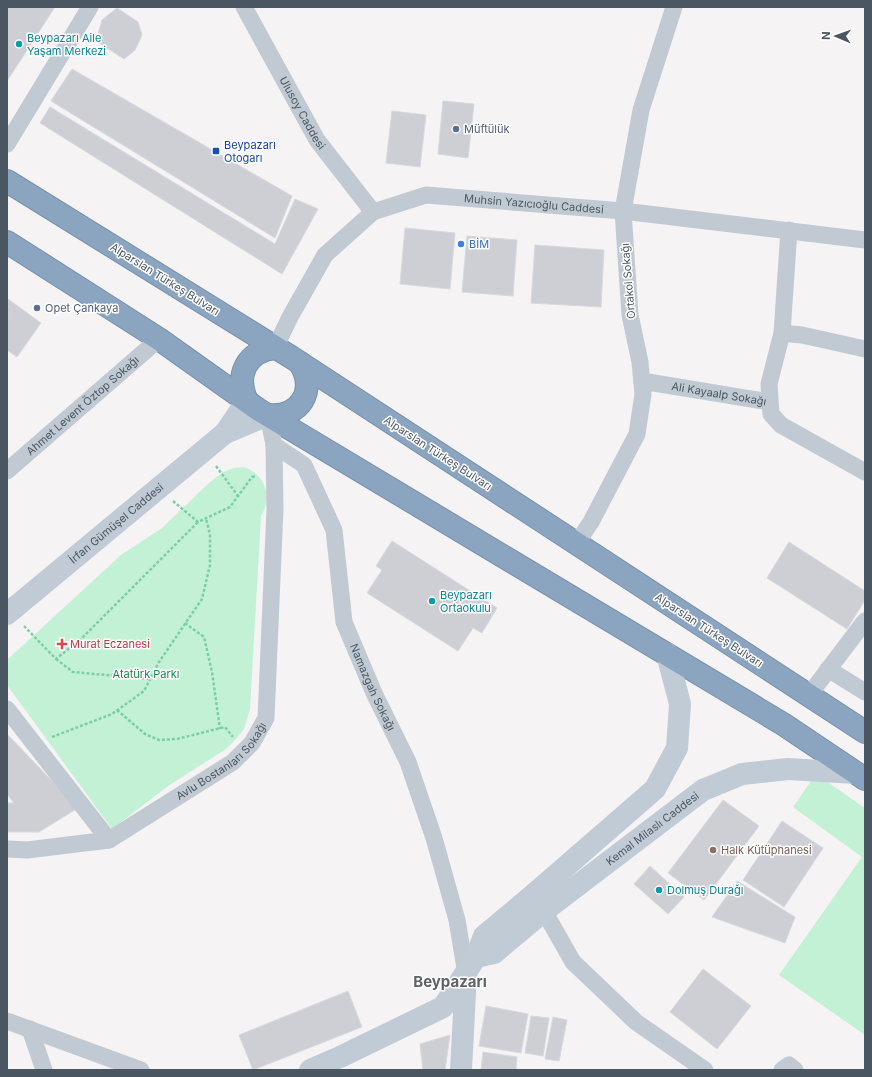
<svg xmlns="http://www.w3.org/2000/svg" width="872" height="1077" viewBox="0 0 872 1077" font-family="Inter,sans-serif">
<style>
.green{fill:#c3f1d5}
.building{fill:#cdcfd5;stroke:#d7d9de}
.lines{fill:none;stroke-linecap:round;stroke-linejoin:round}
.highway-casing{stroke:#7690ad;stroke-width:24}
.path{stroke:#7ad0a6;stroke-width:2.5;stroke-dasharray:3 2;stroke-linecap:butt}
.street{stroke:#c1cad2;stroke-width:17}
.secondary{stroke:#c1cbd6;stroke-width:22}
.highway{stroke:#8ba5c1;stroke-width:22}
.culture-dot{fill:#0f9aa8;stroke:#fff;stroke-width:1.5}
.service-dot{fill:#5c6f8a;stroke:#fff;stroke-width:1.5}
.transit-dot{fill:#1a4fb4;stroke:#fff;stroke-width:1.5}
.shop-dot{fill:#3f7fe0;stroke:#fff;stroke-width:1.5}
.health-dot{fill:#e0444e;stroke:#fff;stroke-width:1.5}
.education-dot{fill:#8d6e63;stroke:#fff;stroke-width:1.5}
.labels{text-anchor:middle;stroke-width:3;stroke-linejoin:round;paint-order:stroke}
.culture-label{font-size:11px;fill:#0d838f;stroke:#fff;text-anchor:start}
.street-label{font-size:11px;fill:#4a5661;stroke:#fff}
.service-label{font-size:11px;fill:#4e5e75;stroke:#fff;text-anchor:start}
.transit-label{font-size:11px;fill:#164399;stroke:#fff;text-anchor:start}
.shop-label{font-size:11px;fill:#366cbe;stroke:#fff;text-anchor:start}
.health-label{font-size:11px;fill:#be3a42;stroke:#fff;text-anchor:start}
.park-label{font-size:11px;fill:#17864f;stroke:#fff}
.education-label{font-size:11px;fill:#785e54;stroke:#fff;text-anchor:start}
.district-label{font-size:15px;font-weight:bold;fill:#5f6368;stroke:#fff}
</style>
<rect width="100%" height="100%" fill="#f5f3f3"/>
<g class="green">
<path d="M 244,467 C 265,474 273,497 261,516 L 250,709 L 244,729 L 235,740 L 226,749 L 168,786 L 112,829 L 7,685 L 7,660 L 121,555 L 162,528 L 209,483 L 223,472 L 234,468 Z"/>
<polygon points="816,774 865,808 865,1035 779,975 862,857 793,807"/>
</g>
<g class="building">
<polygon points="7,7 55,7 7,81"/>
<polygon points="117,8 138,22 142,35 135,50 124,59 96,41 102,20"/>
<polygon points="72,69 292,196 275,238 51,101"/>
<polygon points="443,101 474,104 468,158 438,154"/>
<polygon points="50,107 275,244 295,199 318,209 282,274 40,123"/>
<polygon points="392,111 426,115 420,167 386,163"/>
<polygon points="405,228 455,233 450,289 400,284"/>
<polygon points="467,236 517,240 513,296 462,292"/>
<polygon points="535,245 604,250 601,307 531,303"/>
<polygon points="8,299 41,323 17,357 7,350"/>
<polygon points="392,541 497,608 482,633 473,628 458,651 367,593 382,570 376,566"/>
<polygon points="789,542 865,591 865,600 847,629 767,578"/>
<polygon points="7,734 78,808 39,832 7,832 7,803 14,803 7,794"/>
<polygon points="723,800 759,826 704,900 668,873"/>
<polygon points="782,821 823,848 784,907 743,880"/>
<polygon points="650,866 684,897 668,914 634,884"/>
<polygon points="737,881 795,917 785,943 712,917"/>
<polygon points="703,969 751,1006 717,1049 670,1012"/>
<polygon points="348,991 362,1027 253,1070 239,1035"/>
<polygon points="486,1006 528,1014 521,1053 479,1046"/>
<polygon points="531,1016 549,1018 543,1056 525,1053"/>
<polygon points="553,1017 567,1020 559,1061 545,1059"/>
<polygon points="450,1035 445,1070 423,1070 420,1044"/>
<polygon points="483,1052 517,1057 516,1070 481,1070"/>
</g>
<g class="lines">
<defs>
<g id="highway">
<polyline points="7,181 291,357 865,732"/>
<polyline points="7,242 159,339 259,410 783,724 865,779"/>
<path d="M 247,401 C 235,376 246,351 275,348"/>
<path d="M 268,415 C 300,418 317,391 300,363"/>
</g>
</defs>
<use href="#highway" class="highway-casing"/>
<g class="path">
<polyline points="216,466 238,496"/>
<polyline points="173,501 198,522 230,507 252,477 256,476"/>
<polyline points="185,623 204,637 212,672 220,729"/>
<polyline points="24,626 56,659 82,638 198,522"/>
<polyline points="56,659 73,672 150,679"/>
<polyline points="117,710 145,734 159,740 177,739 225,727 233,737"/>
<polyline points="52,737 112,714 144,691 159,662 202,599 210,565 210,535 206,518"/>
</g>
<g class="street">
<path id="s1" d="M 244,7 L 317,140 L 373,212"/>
<polyline points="7,144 90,7"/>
<polyline points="789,230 782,333 769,384 771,414 781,425 865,472"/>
<polyline points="782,333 802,335 865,349"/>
<path id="s2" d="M 275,348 L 290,317 L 325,255 L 373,212 L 426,195 L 623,211 L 865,240"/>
<path id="s3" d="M 642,381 L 769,402"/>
<path id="s4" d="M 268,415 L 274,445 L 304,465 L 334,530 L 344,622 L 374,693 L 408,762 L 434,838 L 457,920 L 466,974"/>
<path id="s5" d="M 7,471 L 159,339"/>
<polyline points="576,544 591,522 637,434 643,394 640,362 630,315 623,211 641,110 674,7"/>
<polyline points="828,669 865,692"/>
<polyline points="809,695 865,621"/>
<polyline points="7,709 109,840"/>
<path id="s6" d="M 7,849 L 27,850 L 109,840 L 233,762 L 252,743 L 266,718 L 275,509 L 274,445"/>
<polyline points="544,911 573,962 636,1022 705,1070"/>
<polyline points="7,1021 141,1070"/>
<polyline points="30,1029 44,1070"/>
<polyline points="782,1070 789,1065 795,1070"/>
</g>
<g class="secondary">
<polyline points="247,401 225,433 268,415"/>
<path id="s7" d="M 7,614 L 225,433"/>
<path id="s8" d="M 476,957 L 494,953 L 544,911 L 703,790 L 742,774 L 788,769 L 856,773"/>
<polyline points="310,1070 340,1057 443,1007 476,957 484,936 533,895 655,789 677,748 680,704 667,654"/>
<polyline points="461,1070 466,974"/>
</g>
<use href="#highway" class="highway"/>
</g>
<g class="culture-dot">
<circle cx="19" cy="44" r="4"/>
<circle cx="432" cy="601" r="4"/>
<circle cx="659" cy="890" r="4"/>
</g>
<g class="service-dot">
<circle cx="456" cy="129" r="4"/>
<circle cx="37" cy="308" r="4"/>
</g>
<rect class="transit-dot" x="212" y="147" width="8" height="8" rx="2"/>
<circle class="shop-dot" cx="461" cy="244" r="4"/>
<path class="health-dot" d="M60 638h4v4h4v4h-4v4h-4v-4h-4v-4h4z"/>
<circle class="education-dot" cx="713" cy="850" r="4"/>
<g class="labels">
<g class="culture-label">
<text x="27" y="42">Beypazarı Aile<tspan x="27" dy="13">Yaşam Merkezi</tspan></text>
<text x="440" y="599">Beypazarı<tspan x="440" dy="13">Ortaokulu</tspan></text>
<text x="667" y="894">Dolmuş Durağı</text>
</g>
<g class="street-label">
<text dy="4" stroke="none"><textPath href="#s1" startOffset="121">Ulusoy Caddesi</textPath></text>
<text dy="4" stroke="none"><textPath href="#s2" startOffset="334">Muhsin Yazıcıoğlu Caddesi</textPath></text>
<text transform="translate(165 279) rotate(32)" y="4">Alparslan Türkeş Bulvarı</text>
<text transform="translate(628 281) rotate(-95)" y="4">Ortakol Sokağı</text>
<text dy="4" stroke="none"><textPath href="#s3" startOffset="78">Ali Kayaalp Sokağı</textPath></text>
<text dy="4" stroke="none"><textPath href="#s5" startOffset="100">Ahmet Levent Öztop Sokağı</textPath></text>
<text transform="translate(438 453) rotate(33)" y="4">Alparslan Türkeş Bulvarı</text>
<text dy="4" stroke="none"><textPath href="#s7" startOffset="142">İrfan Gümüşel Caddesi</textPath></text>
<text transform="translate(709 630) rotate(33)" y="4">Alparslan Türkeş Bulvarı</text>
<text dy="4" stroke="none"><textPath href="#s4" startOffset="302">Namazgah Sokağı</textPath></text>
<text dy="4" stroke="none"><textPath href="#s6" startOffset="241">Avlu Bostanları Sokağı</textPath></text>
<text dy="4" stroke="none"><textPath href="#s8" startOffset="220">Kemal Milaslı Caddesi</textPath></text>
</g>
<g class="service-label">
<text x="464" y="133">Müftülük</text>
<text x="45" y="312">Opet Çankaya</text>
</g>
<g class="transit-label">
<text x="224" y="149">Beypazarı<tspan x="224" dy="13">Otogarı</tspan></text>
</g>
<g class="shop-label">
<text x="469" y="248">BİM</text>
</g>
<g class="health-label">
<text x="70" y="648">Murat Eczanesi</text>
</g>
<g class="park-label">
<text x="146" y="678">Atatürk Parkı</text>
</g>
<g class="education-label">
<text x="721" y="854">Halk Kütüphanesi</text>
</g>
<g class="district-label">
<text x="450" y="987">Beypazarı</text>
</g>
</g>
<rect width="872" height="1077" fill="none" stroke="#4a5661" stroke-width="16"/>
<g transform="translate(836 36) rotate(272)" stroke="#ffffff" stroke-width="3" paint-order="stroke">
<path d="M0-3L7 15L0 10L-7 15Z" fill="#4a5661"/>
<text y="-6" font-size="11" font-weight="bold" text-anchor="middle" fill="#4a5661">N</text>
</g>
</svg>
